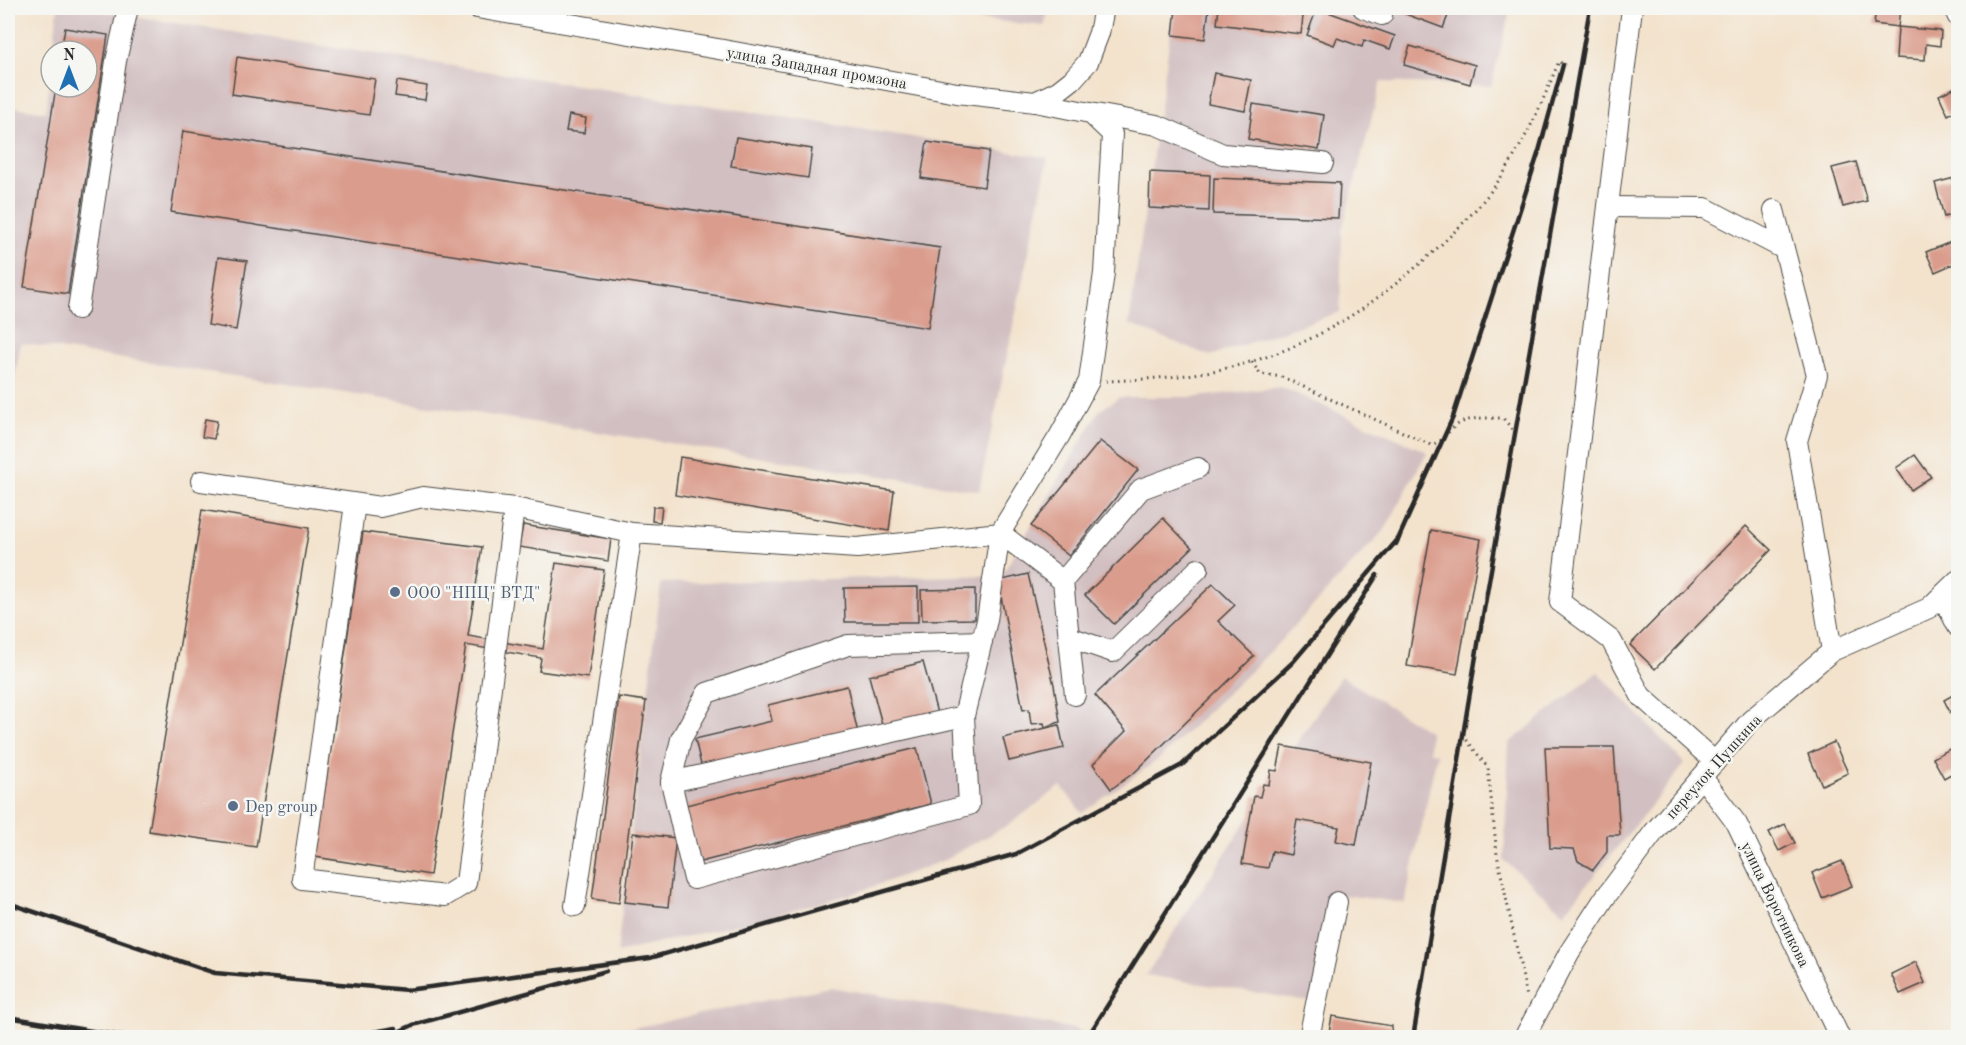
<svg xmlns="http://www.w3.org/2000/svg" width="1966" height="1045" viewBox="0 0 1966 1045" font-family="'Old Standard TT',serif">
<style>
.industrial{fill:#d2bfc1}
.building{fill:#da9c8c}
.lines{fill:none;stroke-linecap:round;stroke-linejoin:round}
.minor-casing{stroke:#494743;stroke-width:22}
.path{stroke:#494743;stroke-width:3;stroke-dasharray:1.5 4.5;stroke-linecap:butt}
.minor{stroke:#fff;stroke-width:20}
.rail{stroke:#2b2b2b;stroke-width:4.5}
.service-dot{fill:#5c6f8a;stroke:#f6f6f2;stroke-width:2}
.labels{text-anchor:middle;stroke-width:5;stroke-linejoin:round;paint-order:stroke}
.street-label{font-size:16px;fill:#2b2b2b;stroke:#f6f6f2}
.service-label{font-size:16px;fill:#4e5e75;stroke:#f6f6f2;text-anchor:start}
</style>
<rect width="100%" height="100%" fill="#f6f6f2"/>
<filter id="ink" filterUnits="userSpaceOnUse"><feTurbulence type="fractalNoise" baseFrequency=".0167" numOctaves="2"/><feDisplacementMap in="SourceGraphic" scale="12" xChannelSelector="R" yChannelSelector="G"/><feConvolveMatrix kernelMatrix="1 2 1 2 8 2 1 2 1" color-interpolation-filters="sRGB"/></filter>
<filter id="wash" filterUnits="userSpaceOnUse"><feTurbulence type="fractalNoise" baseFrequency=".008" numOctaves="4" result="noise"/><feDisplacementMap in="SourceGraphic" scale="24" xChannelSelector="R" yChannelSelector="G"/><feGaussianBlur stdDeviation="1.35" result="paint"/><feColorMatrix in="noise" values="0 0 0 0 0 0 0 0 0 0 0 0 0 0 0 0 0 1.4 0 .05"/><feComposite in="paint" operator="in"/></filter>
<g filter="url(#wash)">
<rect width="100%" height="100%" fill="#f3e3cd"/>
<g class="industrial">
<polygon points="58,8 78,8 1048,158 979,491 21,343 8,416 8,106 46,112 51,69 51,87 87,87 87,51 53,51"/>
<polygon points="872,8 1049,8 1044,26"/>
<polygon points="1174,8 1511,8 1491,86 1381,82 1342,230 1340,312 1210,356 1129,324"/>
<polygon points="1281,387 1427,452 1386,528 1268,654 1159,759 1082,813 1061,786 1010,824 942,861 859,892 774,916 617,953 661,583 1002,575 1099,411 1119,397 1197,397"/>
<polygon points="1598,672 1685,764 1564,913 1504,860 1509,743"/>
<polygon points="1341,676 1430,732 1429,751 1437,754 1405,903 1328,893 1313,1002 1146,975"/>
<polygon points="830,987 1075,1029 1091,1037 590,1037"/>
</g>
<g id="blocks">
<g class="building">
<polygon points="1176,8 1209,8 1205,39 1173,35"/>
<polygon points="1219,8 1304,8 1301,34 1217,24"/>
<polygon points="1317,8 1395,36 1390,49 1364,40 1362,47 1337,38 1334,45 1307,35"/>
<polygon points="1399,8 1451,8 1443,28 1397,11"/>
<polygon points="1876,8 1900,8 1898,27 1874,24"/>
<polygon points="1898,27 1941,31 1940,46 1926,44 1925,60 1896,58"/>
<polygon points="65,28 108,35 68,294 24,287 56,87 87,87 87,51 61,51"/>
<polygon points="1410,46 1475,65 1470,84 1404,65"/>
<polygon points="237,57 375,79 369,115 232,94"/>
<polygon points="1214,73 1251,80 1245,111 1208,104"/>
<polygon points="397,81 427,86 425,100 395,96"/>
<polygon points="1958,86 1958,110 1948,115 1939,95"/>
<polygon points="1253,104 1324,115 1319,150 1248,139"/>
<polygon points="569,115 586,118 584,133 566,131"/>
<polygon points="183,131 940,248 928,328 171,212"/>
<polygon points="736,137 812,149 808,178 731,166"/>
<polygon points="927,142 989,151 984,187 921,178"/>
<polygon points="1856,162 1867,201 1843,207 1832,168"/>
<polygon points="1150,172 1210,175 1209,211 1149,208"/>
<polygon points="1958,177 1958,213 1944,217 1935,183"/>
<polygon points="1214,178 1340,183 1338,218 1213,214"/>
<polygon points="1958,239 1958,262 1935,272 1926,252"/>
<polygon points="218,257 247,261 236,330 208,325"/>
<polygon points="205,419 217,421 214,439 202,437"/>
<polygon points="1100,441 1138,470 1069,556 1031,526"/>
<polygon points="1915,455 1931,477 1911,490 1896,468"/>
<polygon points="680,457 894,491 889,531 675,495"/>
<polygon points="653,507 662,507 660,522 652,521"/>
<polygon points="202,510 309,528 256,847 149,831"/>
<polygon points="1163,518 1192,548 1114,624 1085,595"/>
<polygon points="523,525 611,539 608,561 519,547"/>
<polygon points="1746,526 1771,550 1655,669 1630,645"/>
<polygon points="1431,530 1481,539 1457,674 1407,666"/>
<polygon points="363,532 482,547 468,636 543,649 556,563 604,570 588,678 539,671 541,658 466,645 430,875 315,857"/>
<polygon points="1028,574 1054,685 1060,722 1045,727 1044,723 1031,724 1029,709 1023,710 998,581"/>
<polygon points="1213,584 1235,605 1218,621 1254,656 1135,772 1111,789 1093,764 1126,731 1095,695"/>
<polygon points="918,587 918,622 845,622 844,588"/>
<polygon points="975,589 975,619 922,620 921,590"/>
<polygon points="923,662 937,713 883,728 869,676"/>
<polygon points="847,686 858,733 702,769 695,739 772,721 768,705"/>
<polygon points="1958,692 1958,713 1952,716 1944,700"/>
<polygon points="619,697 646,701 619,903 592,899"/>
<polygon points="1059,725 1064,748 1009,761 1003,738"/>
<polygon points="1834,742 1848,773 1822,785 1808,754"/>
<polygon points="1957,745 1958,749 1958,770 1944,778 1933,758"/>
<polygon points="1282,746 1371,762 1356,845 1336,841 1339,827 1297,820 1291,855 1272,851 1268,868 1242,864 1254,796 1260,797 1263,784 1269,785 1271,770 1277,771"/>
<polygon points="1545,747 1614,747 1620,835 1607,835 1607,852 1593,870 1578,861 1574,849 1550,848"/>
<polygon points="917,748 931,804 700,862 686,805"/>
<polygon points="1785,824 1795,843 1779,851 1769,832"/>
<polygon points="633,833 676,838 668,907 625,902"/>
<polygon points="1842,861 1852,886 1822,898 1812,873"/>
<polygon points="1916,962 1925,983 1900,994 1891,974"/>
<polygon points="1332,1016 1392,1026 1390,1038 1328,1038"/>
</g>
</g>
</g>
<g filter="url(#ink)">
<use href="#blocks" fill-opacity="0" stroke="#494743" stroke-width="1.5"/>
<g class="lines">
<defs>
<g id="minor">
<polyline points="477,8 718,49 957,93 1035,102 1058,91 1072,80 1088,62 1099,33 1104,8"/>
<polyline points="1363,8 1382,15"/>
<polyline points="1632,8 1560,602 1611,640 1641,696 1715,762"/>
<polyline points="1954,8 1958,17"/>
<polyline points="1090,113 1157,125 1223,154 1323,163"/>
<polyline points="1608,207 1705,208 1784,249"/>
<polyline points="1774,210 1817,375 1797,441 1832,651"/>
<polyline points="78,309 116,61 128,8"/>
<polyline points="201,481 380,507 423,497 514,508 632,533 857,548 1000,533 1060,435 1089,381 1104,273 1112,134 1090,113 1035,102"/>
<polyline points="355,504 302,879 445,896 466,883 514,508"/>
<polyline points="1063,581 1141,489 1198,468"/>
<polyline points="1942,596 1958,627"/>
<polyline points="1069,637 1113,652 1198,569"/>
<polyline points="964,716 671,782 694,879 969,805 964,716 987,620 1000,533 1063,581 1075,695"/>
<polyline points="1702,777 1737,824 1840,1038"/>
<polyline points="671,782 681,739 707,693 848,645 982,641"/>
<polyline points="575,906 632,533"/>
<polyline points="1309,1038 1337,902"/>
<polyline points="1524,1038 1569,953 1604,899 1654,832 1751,720 1832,651 1929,608 1958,580"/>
</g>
</defs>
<use href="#minor" class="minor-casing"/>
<g class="path">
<path d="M 1252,362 L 1260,374 L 1282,377 L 1431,445 C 1446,440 1442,437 1453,428 C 1467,416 1485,418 1503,418 L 1515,433"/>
<path d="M 1106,381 C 1154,379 1203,376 1250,362 C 1316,343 1370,307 1422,262 C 1449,238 1475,213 1497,183 C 1523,146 1542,104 1559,61 L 1563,65"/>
<polyline points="1463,735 1488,768 1497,855 1527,997"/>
</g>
<use href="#minor" class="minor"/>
<g class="rail">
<polyline points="1396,544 1453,417 1539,151 1563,65"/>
<polyline points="8,903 215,973 407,990 650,958 1016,854 1182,765 1293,662 1399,538"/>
<polyline points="8,1017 134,1038"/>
<polyline points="339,1038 396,1028"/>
<polyline points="385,1038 413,1025 606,971"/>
<polyline points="1087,1038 1377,575"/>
<polyline points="1413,1038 1479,638 1590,8"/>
</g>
</g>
</g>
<g class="service-dot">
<circle cx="395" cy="592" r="6"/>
<circle cx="233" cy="806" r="6"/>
</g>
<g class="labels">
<g class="street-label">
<text transform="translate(817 67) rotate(10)" y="6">улица Западная промзона</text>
<text transform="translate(1713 766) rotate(-48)" y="6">переулок Пушкина</text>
<text transform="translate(1776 904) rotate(64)" y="6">улица Воротникова</text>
</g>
<g class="service-label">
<text x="407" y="598">ООО "НПЦ" ВТД"</text>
<text x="245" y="812">Dep group</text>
</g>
</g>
<rect width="1966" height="1045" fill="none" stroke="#f6f6f2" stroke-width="30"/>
<g transform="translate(69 69)"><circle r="28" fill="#f6f6f2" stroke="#a5a5a2" stroke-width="1.5"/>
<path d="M0-4.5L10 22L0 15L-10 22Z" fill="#1f6fb2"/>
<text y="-9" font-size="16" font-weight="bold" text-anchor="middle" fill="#2b2b2b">N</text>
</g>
</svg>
